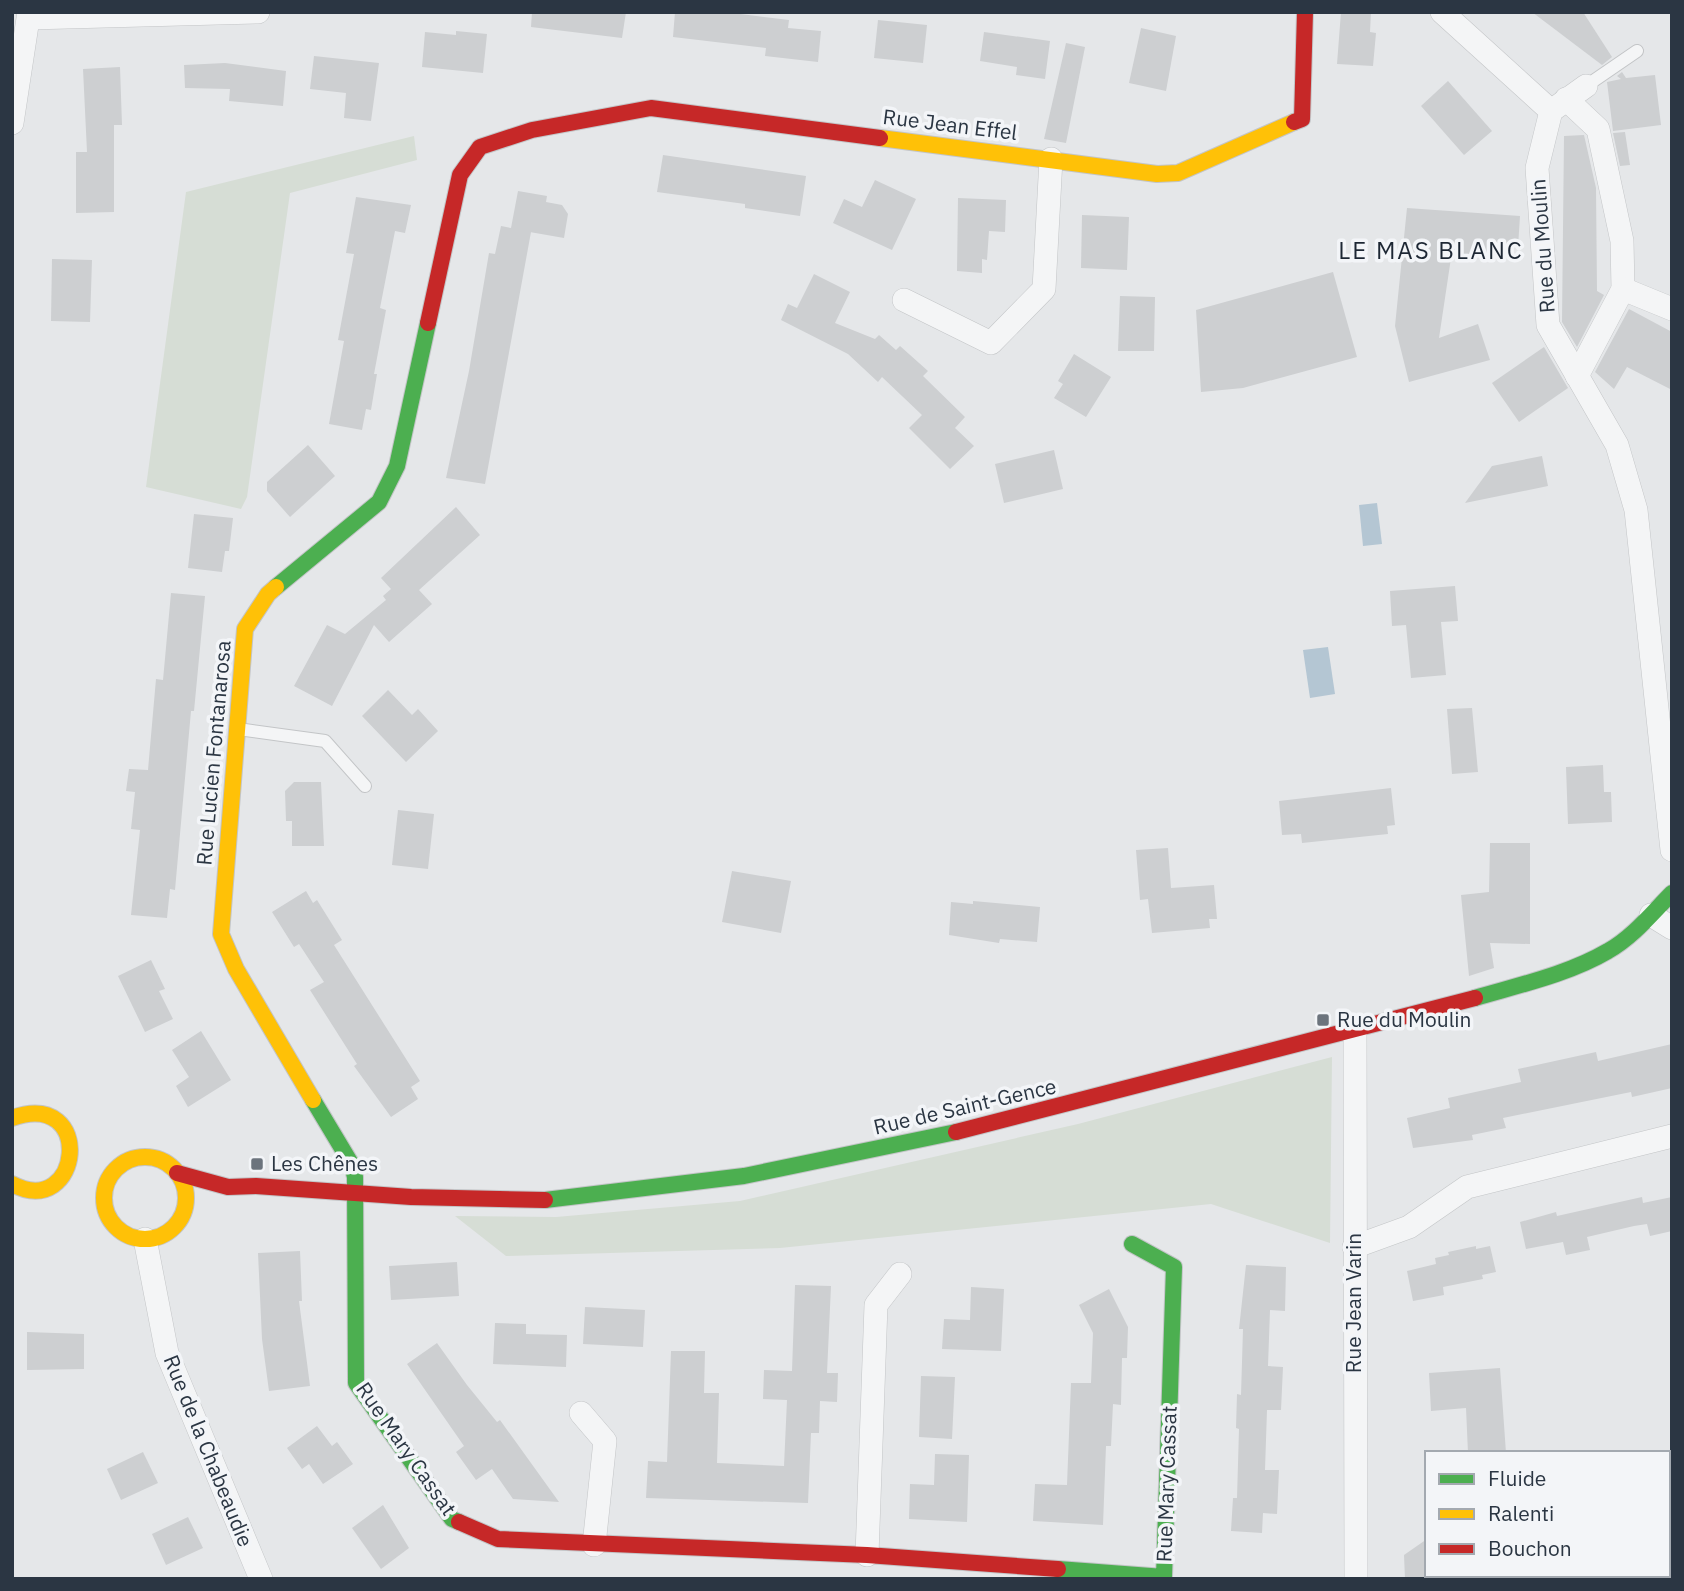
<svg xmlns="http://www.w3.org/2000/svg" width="1684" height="1591" viewBox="0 0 1684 1591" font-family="'IBM Plex Sans',sans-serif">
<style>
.green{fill:#d6ddd5}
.water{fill:#b4c6d3}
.building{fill:#cdcfd1}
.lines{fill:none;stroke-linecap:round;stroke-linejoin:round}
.lane-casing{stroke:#c3c5c7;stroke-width:14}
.street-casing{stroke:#c3c5c7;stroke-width:24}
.fast-casing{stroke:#c3c5c7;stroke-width:18}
.slow-casing{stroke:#c3c5c7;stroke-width:18}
.jam-casing{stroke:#c3c5c7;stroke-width:18}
.lane{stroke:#f4f5f6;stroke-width:12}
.street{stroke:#f4f5f6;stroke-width:23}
.fast{stroke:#4caf50;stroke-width:16}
.slow{stroke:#ffc107;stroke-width:16}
.jam{stroke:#c62828;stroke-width:16}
.poi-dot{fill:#6c747d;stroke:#f3f5f8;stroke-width:2.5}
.labels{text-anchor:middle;stroke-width:7;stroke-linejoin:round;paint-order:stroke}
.street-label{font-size:21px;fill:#2b3643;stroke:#f3f5f8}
.poi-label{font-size:21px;fill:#2b3643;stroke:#f3f5f8;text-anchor:start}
.quarter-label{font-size:24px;letter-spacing:2px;fill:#1d2734;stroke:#f3f5f8}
</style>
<rect width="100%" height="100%" fill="#e5e7e9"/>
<g class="green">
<polygon points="414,136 417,160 290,193 247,497 241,509 146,487 186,192"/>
<polygon points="1332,1057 1330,1243 1211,1204 780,1248 506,1256 455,1216 556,1217 740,1201 1078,1124"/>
</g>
<g class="water">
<polygon points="1377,503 1382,544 1363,546 1359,505"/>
<polygon points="1328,647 1335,694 1310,698 1303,650"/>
</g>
<g class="building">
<polygon points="532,12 626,12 622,38 531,27"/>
<polygon points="675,12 725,12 789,20 788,28 821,31 818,62 765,56 766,48 673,37"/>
<polygon points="1341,12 1371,12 1370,32 1376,33 1373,66 1337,64"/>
<polygon points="1532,12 1583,12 1612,57 1602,65"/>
<polygon points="878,20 927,25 923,63 874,58"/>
<polygon points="1141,28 1176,36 1166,91 1129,83"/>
<polygon points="456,31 487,34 483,73 422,67 425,32 456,35"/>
<polygon points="984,32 1050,41 1045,79 1016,75 1017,67 980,61"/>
<polygon points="1066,43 1085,47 1066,143 1044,139"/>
<polygon points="314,56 379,63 371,121 344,118 346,93 310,89"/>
<polygon points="225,63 286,71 283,106 229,101 230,89 185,88 184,65"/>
<polygon points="120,67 122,125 114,125 114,212 76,213 76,152 87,152 83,69"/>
<polygon points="1622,72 1626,78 1655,75 1661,125 1613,131 1607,82 1621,79 1617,76"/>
<polygon points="1448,81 1492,131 1464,155 1421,106"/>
<polygon points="1625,132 1630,165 1620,166 1613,133"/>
<polygon points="1584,135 1596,188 1597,291 1604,295 1577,347 1562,322 1564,136"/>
<polygon points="663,155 806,176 800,216 745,208 745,204 657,192"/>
<polygon points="875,180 916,199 892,250 833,223 844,199 862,207"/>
<polygon points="518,191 547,196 546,202 562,205 568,214 564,238 524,231 531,232 485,484 446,478 469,371 489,253 495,254 501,226 511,228"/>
<polygon points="356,197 411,205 405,233 395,231 380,308 386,310 374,374 377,374 371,410 366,409 362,430 329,424 344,341 338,340 354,254 346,253"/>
<polygon points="958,198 1006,200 1005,232 989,231 987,260 982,259 982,273 957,271"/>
<polygon points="1407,208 1520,216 1518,247 1499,245 1501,252 1451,258 1439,338 1478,324 1490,360 1409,382 1395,326"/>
<polygon points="1082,215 1129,217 1127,270 1081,268"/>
<polygon points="52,259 92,260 90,322 51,321"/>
<polygon points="1333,272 1357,357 1243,388 1201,392 1196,310"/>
<polygon points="814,274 850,292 835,323 875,339 879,335 896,350 900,346 928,371 923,376 965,417 955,428 974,446 950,469 909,428 922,415 882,377 878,382 848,354 781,320 788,304 797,308"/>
<polygon points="1120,296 1155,297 1154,351 1118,351"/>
<polygon points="1629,309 1672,332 1672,390 1627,367 1614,389 1595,372"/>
<polygon points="1544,347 1568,388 1519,422 1492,383"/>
<polygon points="1074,354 1111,377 1086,417 1054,398 1063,384 1058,381"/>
<polygon points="308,445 335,476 290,517 267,491 267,482"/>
<polygon points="1054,450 1063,489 1004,503 995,464"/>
<polygon points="1542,456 1548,486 1465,503 1492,466"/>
<polygon points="456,507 480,535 419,590 432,604 389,642 374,625 332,706 294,686 327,625 345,634 386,600 383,596 391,589 381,578"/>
<polygon points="194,514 233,518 229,551 225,551 222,572 188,568"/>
<polygon points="1455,586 1458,621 1441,622 1446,675 1411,678 1406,625 1392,626 1390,591"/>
<polygon points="171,593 205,596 194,711 191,711 175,890 170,889 167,918 131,915 140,830 131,829 135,792 126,791 129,769 148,770 156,679 163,680"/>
<polygon points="388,690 412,715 418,709 438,731 406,762 362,716"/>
<polygon points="1472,708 1478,772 1452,774 1447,709"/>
<polygon points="1603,765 1604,792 1611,792 1612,822 1568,824 1566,767"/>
<polygon points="294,782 321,782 324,846 292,846 292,821 286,821 285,791"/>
<polygon points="1391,788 1395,825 1387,826 1388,834 1302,843 1301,834 1282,835 1279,801"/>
<polygon points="398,810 434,814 428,869 392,865"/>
<polygon points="1490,843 1530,843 1530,944 1490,943 1494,968 1469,976 1461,895 1489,892"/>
<polygon points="1168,848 1171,888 1214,885 1217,919 1209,919 1210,928 1152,933 1148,899 1140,900 1136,850"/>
<polygon points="732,871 791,881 781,933 722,922"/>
<polygon points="306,891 313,903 317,900 342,940 334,945 420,1081 411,1087 418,1099 391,1117 354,1066 357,1064 310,990 324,982 299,944 294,947 272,912"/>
<polygon points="973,901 1040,907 1037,942 1000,939 999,943 949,935 951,902 973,904"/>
<polygon points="151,960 165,989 159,991 173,1019 145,1032 118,976"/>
<polygon points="201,1031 231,1080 188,1107 176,1086 189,1077 172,1050"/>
<polygon points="1672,1044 1672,1088 1632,1097 1631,1092 1503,1118 1506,1128 1472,1135 1473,1140 1413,1148 1407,1118 1450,1108 1448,1098 1521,1082 1518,1069 1596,1052 1598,1061"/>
<polygon points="1642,1197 1643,1203 1672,1197 1672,1231 1650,1236 1647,1224 1634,1226 1587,1237 1590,1250 1566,1255 1563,1242 1526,1249 1520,1222 1556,1212 1557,1216"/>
<polygon points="1476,1246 1476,1249 1490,1246 1496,1272 1482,1275 1483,1279 1443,1287 1444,1295 1413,1301 1407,1271 1436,1264 1435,1258 1449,1255 1448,1252"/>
<polygon points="300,1251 302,1301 299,1301 310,1386 269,1391 262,1339 258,1253"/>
<polygon points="457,1262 459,1296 391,1300 389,1266"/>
<polygon points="1246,1265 1286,1267 1285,1311 1270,1310 1268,1366 1283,1367 1281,1410 1267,1410 1265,1470 1279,1470 1277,1514 1263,1513 1262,1533 1231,1531 1233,1498 1237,1498 1239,1429 1236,1428 1237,1394 1241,1395 1243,1329 1239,1329"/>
<polygon points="795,1285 831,1286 827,1373 838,1373 837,1402 820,1401 819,1433 811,1433 808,1503 646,1498 648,1461 667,1462 671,1351 705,1351 704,1393 719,1393 717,1463 784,1466 787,1400 763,1399 764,1370 792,1371"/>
<polygon points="971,1287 1004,1289 1001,1351 942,1349 944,1319 970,1320"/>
<polygon points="1109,1289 1128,1327 1127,1358 1122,1358 1121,1405 1113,1404 1111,1446 1106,1446 1103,1525 1033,1521 1035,1484 1067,1485 1071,1383 1091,1383 1093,1333 1079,1305"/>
<polygon points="585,1307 645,1310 643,1347 583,1344"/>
<polygon points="495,1323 526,1324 526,1334 567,1335 566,1367 493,1364"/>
<polygon points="27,1332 84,1334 84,1369 27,1370"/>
<polygon points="437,1343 467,1385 497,1422 500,1420 559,1502 513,1499 492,1469 476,1480 456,1452 464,1446 407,1364"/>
<polygon points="1500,1368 1506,1453 1468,1453 1466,1408 1431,1411 1429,1373"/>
<polygon points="921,1376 955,1377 952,1439 919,1437"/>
<polygon points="317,1426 332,1446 337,1442 353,1464 323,1484 309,1464 302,1469 287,1448"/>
<polygon points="143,1452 158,1483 121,1500 107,1469"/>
<polygon points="935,1454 969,1455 967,1522 909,1519 910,1484 934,1485"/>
<polygon points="383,1505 409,1548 381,1569 352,1528"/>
<polygon points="188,1517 203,1548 166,1565 152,1534"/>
<polygon points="1427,1539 1427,1579 1405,1579 1404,1555"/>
</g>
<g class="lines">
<defs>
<g id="lane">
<polyline points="1586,86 1637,51"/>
<polyline points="238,729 325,741 365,786"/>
</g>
<g id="street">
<polyline points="1442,12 1551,111"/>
<polyline points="30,18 258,12"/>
<polyline points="1586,86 1551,111 1537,168 1548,325 1617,445 1636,510 1672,850"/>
<polyline points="1566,99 1598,129 1622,241 1623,289 1577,376"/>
<polyline points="12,123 29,12"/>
<polyline points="1623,289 1672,309"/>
<polyline points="904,300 991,343 1044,289 1051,159"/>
<polyline points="1651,915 1672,928"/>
<polyline points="1355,1027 1356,1579"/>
<polyline points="145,1239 167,1353 261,1579"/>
<polyline points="1354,1247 1409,1227 1467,1187 1672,1136"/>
<polyline points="581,1413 605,1441 594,1545"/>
<polyline points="867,1555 876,1305 900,1274"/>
</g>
<g id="fast">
<polyline points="276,587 379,502 397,466 428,323"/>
<path d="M 1475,998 C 1519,985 1569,974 1608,951 C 1633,937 1652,913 1672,893"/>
<polyline points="313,1100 352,1165 355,1177 356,1383 452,1519 459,1522"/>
<polyline points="545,1200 744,1176 956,1132"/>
<polyline points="1058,1569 1164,1577 1174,1267 1132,1244"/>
</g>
<g id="slow">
<polyline points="880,138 1157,174 1178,173 1294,122"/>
<polyline points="276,587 268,594 245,629 221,934 236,969 313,1100"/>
<path d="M 12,1118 C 96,1088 82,1221 12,1184"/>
<circle cx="145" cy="1198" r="41"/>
</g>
<g id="jam">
<polyline points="1294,122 1302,119 1305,12"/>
<polyline points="428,323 460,175 480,147 532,130 651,108 880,138"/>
<polyline points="956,1132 1475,998"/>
<polyline points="177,1173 228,1187 256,1186 411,1197 545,1200"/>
<polyline points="459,1522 498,1539 867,1555 1058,1569"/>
</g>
</defs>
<use href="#lane" class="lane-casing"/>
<use href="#street" class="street-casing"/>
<use href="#fast" class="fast-casing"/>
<use href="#slow" class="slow-casing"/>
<use href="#jam" class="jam-casing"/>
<use href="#lane" class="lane"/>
<use href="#street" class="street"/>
<use href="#fast" class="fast"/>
<use href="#slow" class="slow"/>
<use href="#jam" class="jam"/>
</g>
<g class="poi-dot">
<rect x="1316" y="1013" width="14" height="14" rx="3.5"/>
<rect x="250" y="1157" width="14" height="14" rx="3.5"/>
</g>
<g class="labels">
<g class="street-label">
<text transform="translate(950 125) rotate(7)" y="7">Rue Jean Effel</text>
<text transform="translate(1543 246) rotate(-94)" y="7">Rue du Moulin</text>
<text transform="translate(214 753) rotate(-85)" y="7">Rue Lucien Fontanarosa</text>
<text transform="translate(965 1107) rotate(-13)" y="7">Rue de Saint-Gence</text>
<text transform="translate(1354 1303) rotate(-90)" y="7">Rue Jean Varin</text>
<text transform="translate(406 1449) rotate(55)" y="7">Rue Mary Cassat</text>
<text transform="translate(208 1451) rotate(68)" y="7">Rue de la Chabeaudie</text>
<text transform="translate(1167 1484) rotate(-88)" y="7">Rue Mary Cassat</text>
</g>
<g class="poi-label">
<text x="1337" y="1027">Rue du Moulin</text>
<text x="271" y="1171">Les Chênes</text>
</g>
<g class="quarter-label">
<text x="1431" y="259">LE MAS BLANC</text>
</g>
</g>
<rect width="1684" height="1591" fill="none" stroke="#2b3643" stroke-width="28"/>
<rect x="1425" y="1451" width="245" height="126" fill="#f3f5f8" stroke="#a3a9b0" stroke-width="2"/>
<rect x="1439" y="1474" width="35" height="10" fill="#4caf50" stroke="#a3a9b0" stroke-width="2"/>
<text x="1488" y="1486" font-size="21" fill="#2b3643">Fluide</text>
<rect x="1439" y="1509" width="35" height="10" fill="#ffc107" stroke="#a3a9b0" stroke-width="2"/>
<text x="1488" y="1521" font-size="21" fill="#2b3643">Ralenti</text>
<rect x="1439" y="1544" width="35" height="10" fill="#c62828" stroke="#a3a9b0" stroke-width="2"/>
<text x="1488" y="1556" font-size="21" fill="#2b3643">Bouchon</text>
</svg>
